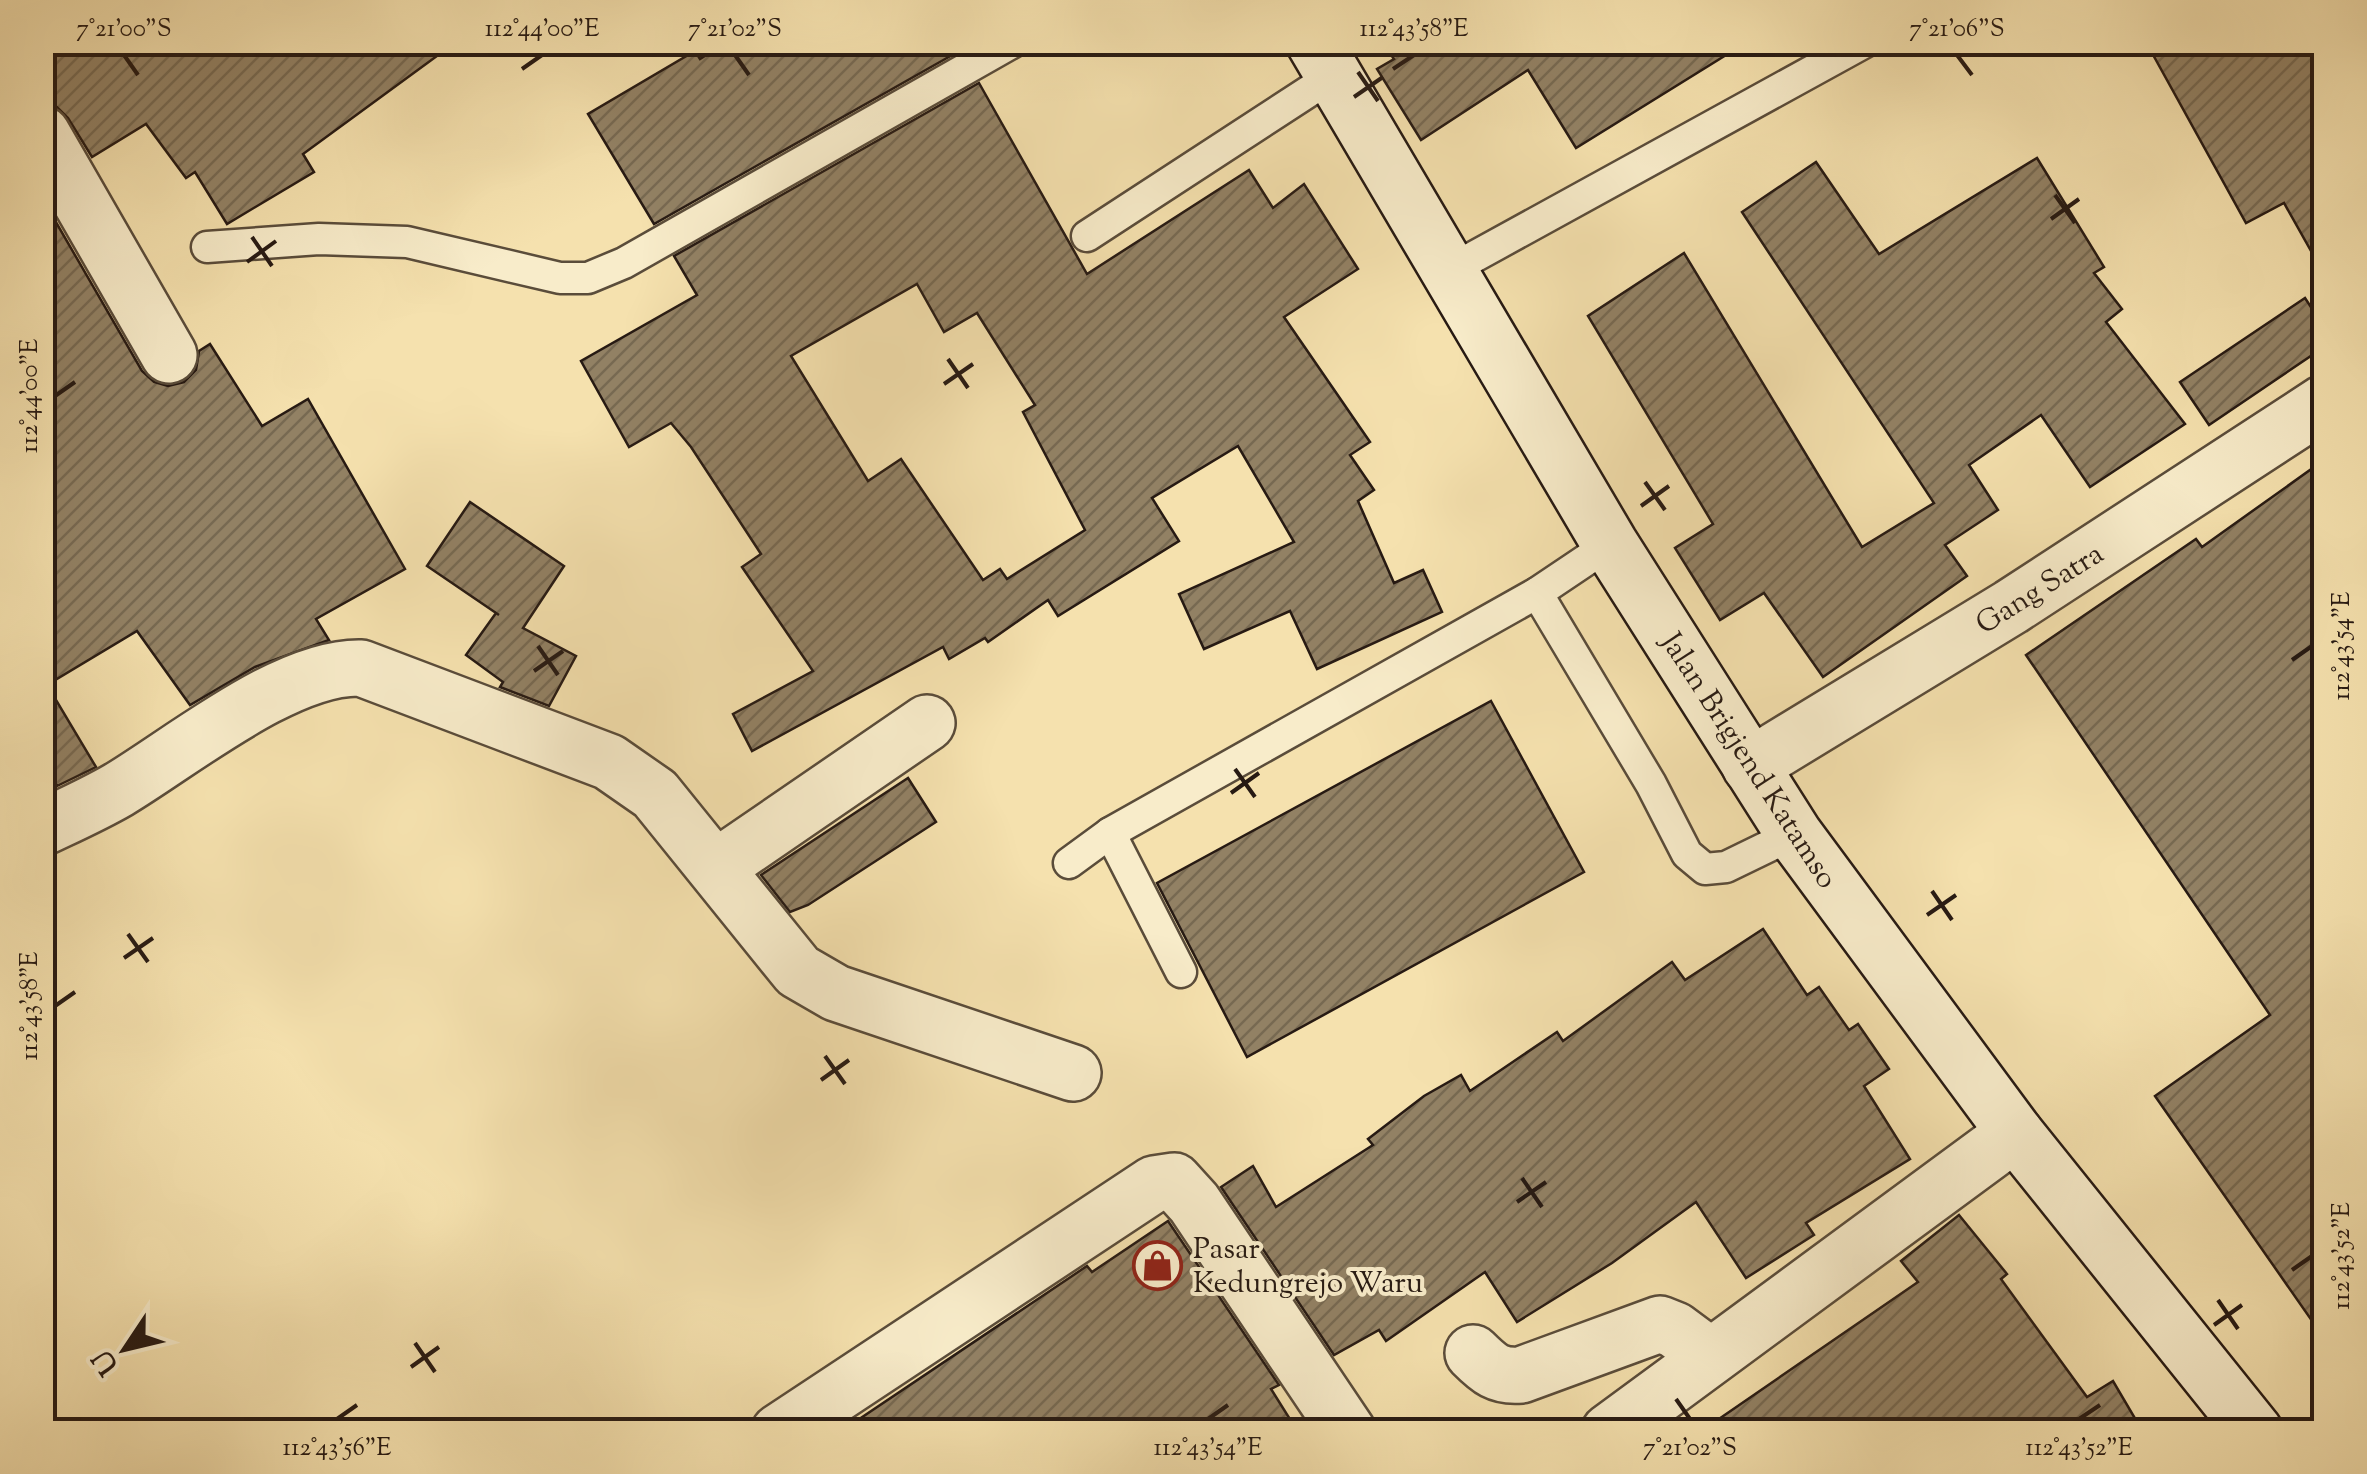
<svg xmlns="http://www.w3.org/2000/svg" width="2367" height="1474" viewBox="0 0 2367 1474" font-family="'Sorts Mill Goudy',serif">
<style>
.building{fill:url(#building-hatch);stroke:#271a13;stroke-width:2.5;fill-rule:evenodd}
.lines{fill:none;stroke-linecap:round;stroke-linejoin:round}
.lane-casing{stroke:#5a4c3a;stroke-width:35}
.street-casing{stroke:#5a4c3a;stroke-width:60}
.secondary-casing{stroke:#271a13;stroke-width:60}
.lane{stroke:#f8ecca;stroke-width:30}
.street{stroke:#f8ecca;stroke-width:55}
.secondary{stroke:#f8ecca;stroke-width:55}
.ticks{fill:none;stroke:#271a13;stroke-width:4}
.labels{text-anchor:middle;stroke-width:8;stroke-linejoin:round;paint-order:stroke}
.street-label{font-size:30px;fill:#271a13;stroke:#f8ecca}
.poi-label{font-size:30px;fill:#271a13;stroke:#f8ecca;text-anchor:start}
.neatline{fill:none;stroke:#271a13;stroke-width:4}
.ticks-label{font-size:25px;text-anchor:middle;fill:#271a13}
</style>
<defs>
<pattern id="building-hatch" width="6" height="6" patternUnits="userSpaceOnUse" patternTransform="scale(2.5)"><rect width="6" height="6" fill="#928164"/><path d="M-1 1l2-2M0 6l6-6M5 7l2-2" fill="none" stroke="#776951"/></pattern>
</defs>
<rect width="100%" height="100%" fill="#f5e1ae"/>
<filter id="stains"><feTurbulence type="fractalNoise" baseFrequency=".002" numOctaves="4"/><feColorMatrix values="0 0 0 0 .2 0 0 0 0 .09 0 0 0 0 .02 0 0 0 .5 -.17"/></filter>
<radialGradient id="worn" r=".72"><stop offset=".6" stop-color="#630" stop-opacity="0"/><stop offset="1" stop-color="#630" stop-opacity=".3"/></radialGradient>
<g class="building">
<polygon points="42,42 456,42 303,154 314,172 227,224 195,172 186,178 146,124 92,157 68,118 57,107 42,103"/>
<polygon points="727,42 957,42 961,50 654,224 588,114 695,51 700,59"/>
<polygon points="1382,42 1747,42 1576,148 1528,70 1421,140 1377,69 1394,59"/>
<polygon points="2146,42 2324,42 2324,274 2284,203 2246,223"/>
<path d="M 979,83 L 1087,274 L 1249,170 L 1273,208 L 1304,184 L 1358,269 L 1284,317 L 1370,442 L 1350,455 L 1374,490 L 1358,501 L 1394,583 L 1423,570 L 1442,612 L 1317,669 L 1290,611 L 1204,649 L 1179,594 L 1294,542 L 1238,446 L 1152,498 L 1179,541 L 1058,616 L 1048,600 L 988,642 L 985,638 L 949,659 L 943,647 L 752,751 L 733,714 L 813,671 L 742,567 L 761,554 L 691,447 L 671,423 L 629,447 L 581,361 L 697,295 L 674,256 ZM 917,284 L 944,332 L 977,313 L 1035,405 L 1023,412 L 1085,530 L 1007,579 L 1000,569 L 983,580 L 901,459 L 868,481 L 791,356 Z"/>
<polygon points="2037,158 2104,267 2094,273 2122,309 2106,322 2185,424 2090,487 2041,415 1969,465 1998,510 1945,545 1967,576 1823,677 1764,593 1720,620 1675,548 1713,524 1588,316 1684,253 1862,547 1934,503 1742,212 1816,162 1879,254"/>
<polygon points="42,198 142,371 154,382 168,386 184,382 196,370 199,351 210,344 262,426 308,399 405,569 316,619 329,640 255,667 190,705 137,631 47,685 96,767 57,786 42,763"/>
<polygon points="2305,298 2324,327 2324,347 2209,425 2180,382"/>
<polygon points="2324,460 2324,1338 2155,1096 2270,1015 2026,655 2196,539 2202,547"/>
<polygon points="470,502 564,566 523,628 576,656 549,706 500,687 503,682 466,655 496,613 499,615 427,566"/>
<polygon points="1491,701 1584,872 1247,1057 1157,883"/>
<polygon points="908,778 936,822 808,905 790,912 761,875"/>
<polygon points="1763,929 1807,995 1819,987 1849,1030 1858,1024 1889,1069 1864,1086 1910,1159 1806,1223 1814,1235 1746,1278 1696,1202 1612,1263 1517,1322 1485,1272 1386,1341 1379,1330 1334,1355 1221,1187 1253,1166 1276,1207 1373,1145 1368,1139 1424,1096 1461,1075 1470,1091 1557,1032 1563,1041 1672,962 1685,980"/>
<polygon points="1959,1215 2007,1274 2001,1279 2087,1397 2113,1381 2143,1432 1700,1432 1918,1282 1901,1261"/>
<polygon points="1168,1221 1279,1385 1271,1389 1298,1432 840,1432 1087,1266 1092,1272"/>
</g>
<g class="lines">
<defs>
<g id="lane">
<polyline points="1087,236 1334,75"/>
<polyline points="207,247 319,239 407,242 560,278 588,278 624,263 1013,42"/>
<polyline points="1450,270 1865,42"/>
<polyline points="1537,593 1651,784 1687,854 1705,869 1726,867 1794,834"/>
<polyline points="1110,833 1181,972"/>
<polyline points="1069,863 1110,833 1537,593 1610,544"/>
</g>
<g id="street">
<polyline points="42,134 169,355"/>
<polyline points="1750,766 2011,607 2324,403"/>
<path d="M 42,828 C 67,816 94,804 118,790 C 183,751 286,666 361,668 L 609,762 L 655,794 L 798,971 L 836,993 L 1073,1073"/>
<polyline points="717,867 927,723"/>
<path d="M 1473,1353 C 1489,1369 1498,1377 1521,1375 L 1660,1324 L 1675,1330 L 1710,1356"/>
<polyline points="779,1432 1154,1184 1174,1181 1194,1203 1348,1432"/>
<polyline points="1609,1432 2015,1133"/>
</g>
<polyline id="secondary" points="1314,42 1610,544 1794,834 2015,1133 2255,1432"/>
</defs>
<use href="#lane" class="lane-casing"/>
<use href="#street" class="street-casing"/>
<use href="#secondary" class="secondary-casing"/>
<use href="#lane" class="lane"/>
<use href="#street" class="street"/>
<use href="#secondary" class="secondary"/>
</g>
<path class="ticks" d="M 124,55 L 138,75M 735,55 L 749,75M 1957,55 L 1972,75M 522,69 L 542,55M 1393,69 L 1414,55M 1358,72 L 1378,101M 1354,97 L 1383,77M 2055,195 L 2075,223M 2051,219 L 2079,199M 252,237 L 272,266M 247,262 L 276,241M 948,359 L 968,388M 944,384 L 973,364M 55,396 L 75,382M 1645,482 L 1665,510M 1641,506 L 1669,486M 538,646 L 558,675M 2292,660 L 2312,646M 534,671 L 563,651M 1235,769 L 1255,797M 1231,793 L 1259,773M 1932,891 L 1952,920M 1927,915 L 1956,895M 128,934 L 148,962M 124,958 L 153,938M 55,1006 L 75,992M 825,1056 L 845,1084M 821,1080 L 849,1060M 1522,1178 L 1542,1207M 1517,1202 L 1546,1182M 2292,1270 L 2312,1256M 2218,1300 L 2238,1329M 2214,1325 L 2242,1305M 415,1343 L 435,1372M 411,1367 L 439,1347M 1676,1399 L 1690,1419M 337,1419 L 357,1405M 1208,1419 L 1228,1405M 2079,1419 L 2100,1405"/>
<defs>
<symbol id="shop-ring" viewBox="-11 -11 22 22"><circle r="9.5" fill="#f8ecca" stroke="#8f2418" stroke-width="1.5"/><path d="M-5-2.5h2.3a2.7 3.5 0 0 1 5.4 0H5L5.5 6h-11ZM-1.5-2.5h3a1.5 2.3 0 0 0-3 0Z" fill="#8f2418"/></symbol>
</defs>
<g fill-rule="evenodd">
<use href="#shop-ring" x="1130" y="1238" width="55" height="55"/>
</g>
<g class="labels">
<g class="street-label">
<text transform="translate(2039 588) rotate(-32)" y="10">Gang Satra</text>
<text transform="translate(1750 760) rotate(57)" y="10">Jalan Brigjend Katamso</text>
</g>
<g class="poi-label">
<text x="1193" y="1258">Pasar<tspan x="1193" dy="34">Kedungrejo Waru</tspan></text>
</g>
</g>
<rect width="2367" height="1474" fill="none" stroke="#f5e1ae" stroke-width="110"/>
<g transform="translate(125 1349) rotate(235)" stroke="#f8ecca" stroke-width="8" paint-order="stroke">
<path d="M0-8L18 38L0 25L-18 38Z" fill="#271a13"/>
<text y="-15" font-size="28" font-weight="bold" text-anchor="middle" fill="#271a13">U</text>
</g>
<rect x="55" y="55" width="2257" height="1364" class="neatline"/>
<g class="ticks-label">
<text x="124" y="36">7°21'00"S</text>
<text x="542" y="36">112°44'00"E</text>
<text x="735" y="36">7°21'02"S</text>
<text x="1414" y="36">112°43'58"E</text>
<text x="1957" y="36">7°21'06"S</text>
<text transform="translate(28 396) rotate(-90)" y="9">112°44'00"E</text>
<text transform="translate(2340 646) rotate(-90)" y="9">112°43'54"E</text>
<text transform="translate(28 1006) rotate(-90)" y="9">112°43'58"E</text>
<text transform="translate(2340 1256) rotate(-90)" y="9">112°43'52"E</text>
<text x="337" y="1455">112°43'56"E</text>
<text x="1208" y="1455">112°43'54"E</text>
<text x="1690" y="1455">7°21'02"S</text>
<text x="2079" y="1455">112°43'52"E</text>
</g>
<rect width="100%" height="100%" filter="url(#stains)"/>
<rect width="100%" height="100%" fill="url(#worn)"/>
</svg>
